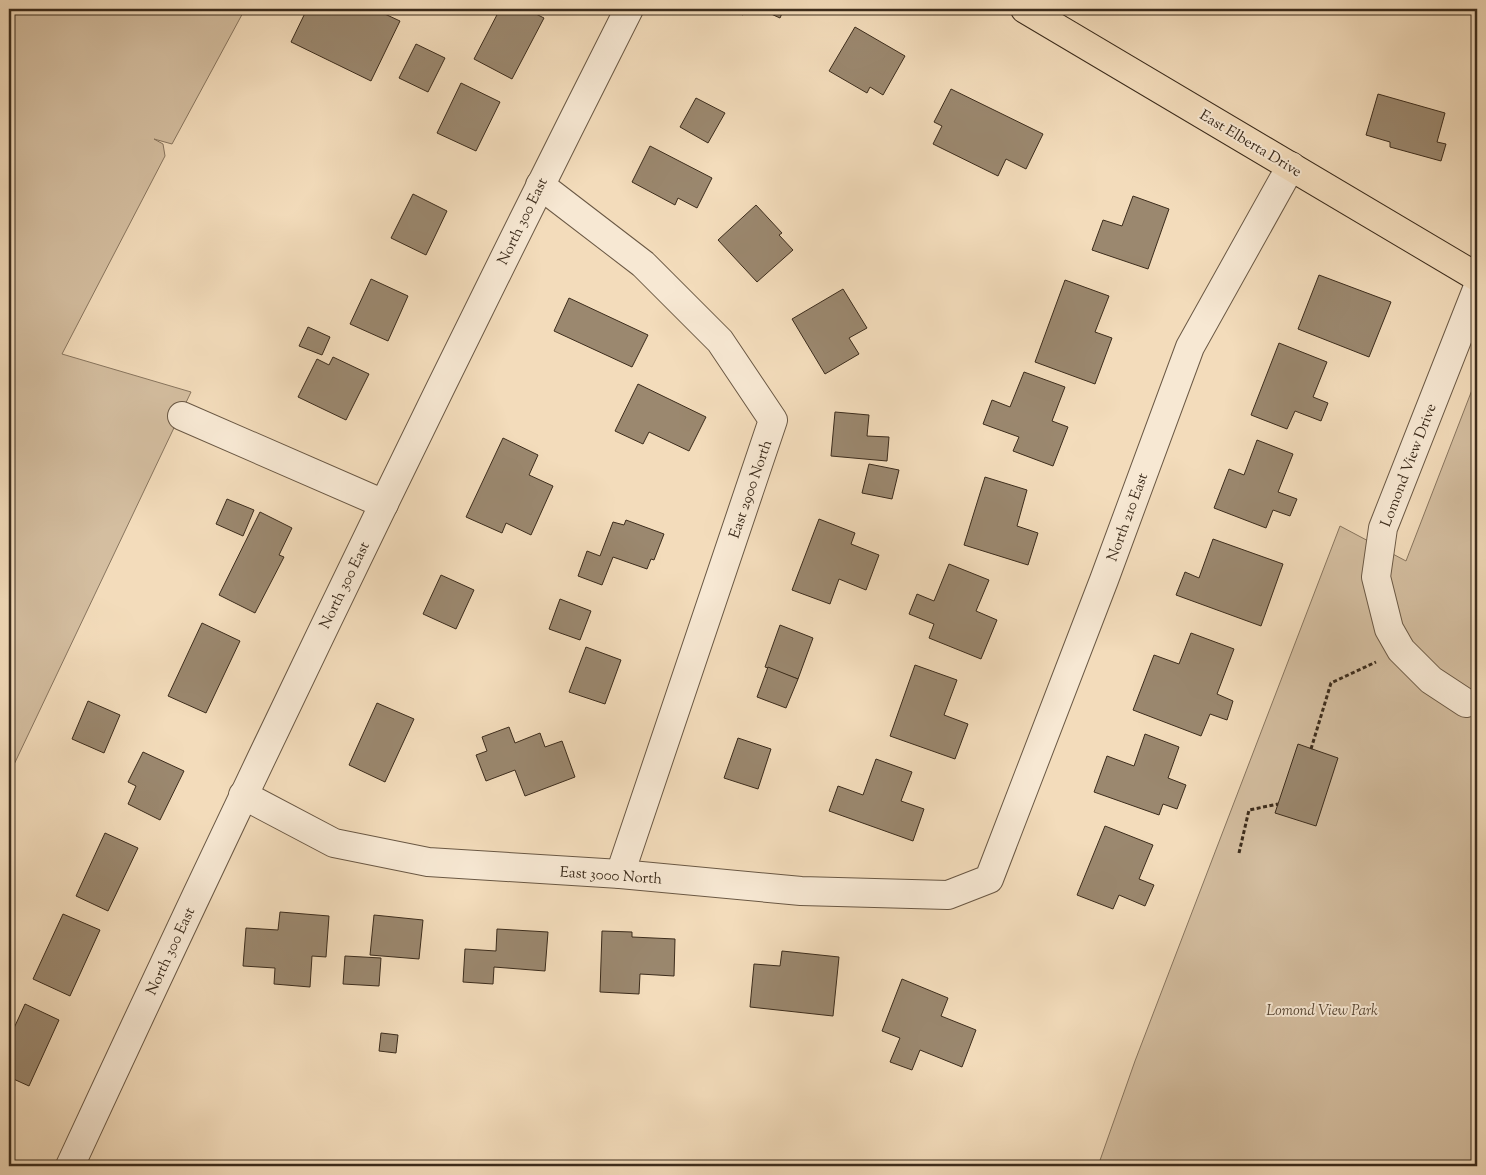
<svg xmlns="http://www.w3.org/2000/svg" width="1486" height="1175" viewBox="0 0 1486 1175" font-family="'Sorts Mill Goudy',serif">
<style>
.green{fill:#d4bea0;stroke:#88755e}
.building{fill:#9b886f;stroke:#3c2c1c}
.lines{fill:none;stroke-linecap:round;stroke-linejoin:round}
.minor-casing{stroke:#6a5844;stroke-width:30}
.major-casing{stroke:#3c2c1c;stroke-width:30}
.path{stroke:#3c2c1c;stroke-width:3;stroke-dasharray:4 2.5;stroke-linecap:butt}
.minor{stroke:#f7e8d3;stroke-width:28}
.major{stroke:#f3dcbb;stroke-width:28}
.labels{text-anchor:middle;stroke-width:4;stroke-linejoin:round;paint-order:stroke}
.street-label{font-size:15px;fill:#3c2c1c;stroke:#f7e8d3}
.park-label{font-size:15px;font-style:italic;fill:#5a4936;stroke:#f7e8d3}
</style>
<rect width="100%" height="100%" fill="#f3dcbb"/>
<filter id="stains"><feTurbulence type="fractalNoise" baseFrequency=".004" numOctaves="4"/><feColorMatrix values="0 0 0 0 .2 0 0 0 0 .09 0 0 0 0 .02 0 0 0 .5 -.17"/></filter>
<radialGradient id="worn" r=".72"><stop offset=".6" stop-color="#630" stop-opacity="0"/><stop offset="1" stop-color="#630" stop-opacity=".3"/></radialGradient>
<g class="green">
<polygon points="9,9 245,9 172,144 154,139 163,144 165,156 62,354 191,392 9,775"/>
<polygon points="1477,377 1477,1166 1098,1166 1135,1061 1340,526 1406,561"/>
</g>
<g class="building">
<polygon points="307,9 374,9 400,21 371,81 291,42"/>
<polygon points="500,9 526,9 544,18 512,79 474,59"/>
<polygon points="730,9 746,9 743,15"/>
<polygon points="760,9 784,9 780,18"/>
<polygon points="855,27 905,56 883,95 870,87 867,93 829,71"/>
<polygon points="416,44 445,58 428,92 399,78"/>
<polygon points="461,83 500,102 476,151 437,133"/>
<polygon points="951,89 1043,134 1026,169 1006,159 998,176 933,144 942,126 934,122"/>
<polygon points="1378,94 1445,113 1437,142 1446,144 1441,161 1390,147 1390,142 1366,135"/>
<polygon points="696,98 725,113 708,143 680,127"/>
<polygon points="650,146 712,178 697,208 678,198 675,205 632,182"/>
<polygon points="413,194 447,211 426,255 391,238"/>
<polygon points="1133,196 1169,209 1148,269 1092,250 1103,220 1122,226"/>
<polygon points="756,205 782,233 779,235 793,250 757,282 718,240"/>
<polygon points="1319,275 1391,302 1369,357 1298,329"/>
<polygon points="371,279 408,296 388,341 350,324"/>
<polygon points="1065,280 1109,296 1095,332 1112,338 1095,384 1035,362"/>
<polygon points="843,289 867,328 849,338 859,354 825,374 792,319"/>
<polygon points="569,298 648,335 632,367 554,331"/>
<polygon points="308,327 330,337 322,355 299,346"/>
<polygon points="1279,343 1327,362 1313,397 1328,403 1321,421 1295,411 1287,429 1251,415"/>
<polygon points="333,357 369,374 346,420 298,397 317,359 329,365"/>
<polygon points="1024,372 1065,387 1052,421 1068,427 1053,466 1013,451 1019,437 983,424 992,400 1010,407"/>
<polygon points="638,384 706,417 689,451 649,432 643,444 615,431"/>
<polygon points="835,412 869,415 867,436 889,437 887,461 831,456"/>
<polygon points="503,438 538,455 529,475 553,486 531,535 506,523 502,533 466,517"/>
<polygon points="1257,440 1293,454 1278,492 1297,499 1290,516 1273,510 1266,528 1214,508 1229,469 1244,475"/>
<polygon points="869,464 899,470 892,499 862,493"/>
<polygon points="985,477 1027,490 1017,526 1038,533 1028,565 964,545"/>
<polygon points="227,499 254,510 243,536 216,524"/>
<polygon points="260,512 292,528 279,555 284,557 255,613 219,595"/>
<polygon points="819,519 855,533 851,544 879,555 866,590 839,579 830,604 792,590"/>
<polygon points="626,520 664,534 654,560 651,559 647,569 613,557 602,585 578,576 587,551 600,556 613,522 624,525"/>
<polygon points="1213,539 1283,564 1261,626 1176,595 1185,572 1199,578"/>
<polygon points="949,564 989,580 976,611 997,620 981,659 929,638 934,624 909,614 917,594 934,601"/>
<polygon points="441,575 474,590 456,629 423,614"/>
<polygon points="560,599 591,611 580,640 549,629"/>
<polygon points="202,623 240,641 206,713 168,696"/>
<polygon points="780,625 813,638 798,679 765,667"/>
<polygon points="1191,633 1234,649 1217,694 1233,701 1227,720 1210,714 1201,736 1133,710 1154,655 1179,664"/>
<polygon points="586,647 621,660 605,704 569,692"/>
<polygon points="915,665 957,680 944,715 968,724 955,759 890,736"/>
<polygon points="768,667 798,679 786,708 757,697"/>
<polygon points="88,701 120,715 104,753 72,739"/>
<polygon points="377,703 414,719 385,782 349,765"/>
<polygon points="509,727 515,743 540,733 545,747 562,741 575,777 525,796 515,770 486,781 476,755 487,751 482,737"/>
<polygon points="1145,734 1179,747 1168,778 1186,785 1177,809 1163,804 1159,815 1094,792 1107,756 1134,766"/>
<polygon points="738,738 771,749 758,789 724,778"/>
<polygon points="1298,744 1338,758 1316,826 1275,813"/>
<polygon points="143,752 184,771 160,820 128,804 136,786 128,782"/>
<polygon points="876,759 912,772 901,801 924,809 913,841 829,811 838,786 863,795"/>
<polygon points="1105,826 1153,845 1139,879 1154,885 1145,906 1119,895 1113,909 1077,895"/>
<polygon points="105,833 138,848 108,911 76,896"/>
<polygon points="280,912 329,916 326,957 312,956 310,987 274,984 275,968 243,966 246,928 278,930"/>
<polygon points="63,914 100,930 70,996 33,979"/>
<polygon points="374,915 423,920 419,959 370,955"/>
<polygon points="497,929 548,932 545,971 494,967 493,984 463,982 465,949 496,951"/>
<polygon points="602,931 632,932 632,937 675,939 674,976 640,974 639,994 600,992"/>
<polygon points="782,951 839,957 833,1016 750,1007 754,964 780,966"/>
<polygon points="345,956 381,958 379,986 343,984"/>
<polygon points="902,979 948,998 941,1016 976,1030 962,1067 920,1050 912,1070 890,1062 900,1038 882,1031"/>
<polygon points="25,1004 59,1020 29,1086 9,1077 9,1039"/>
<polygon points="381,1033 398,1035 396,1053 379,1051"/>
</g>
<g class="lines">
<defs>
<g id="minor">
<polyline points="540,185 643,264 720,341 773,420 620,874"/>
<polyline points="182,416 384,504"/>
<polyline points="1466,703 1431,680 1401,650 1389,629 1376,577 1383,528 1477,289"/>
<polyline points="243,795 334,843 428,862 620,874 801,891 948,895 989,879 1104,580 1190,347 1291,166"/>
<path d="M 70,1166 C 250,777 436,391 629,9"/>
</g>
<polyline id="major" points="1025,9 1477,277"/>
</defs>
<use href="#minor" class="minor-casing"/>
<use href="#major" class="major-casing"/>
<g class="path">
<polyline points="1311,749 1331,683 1376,662"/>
<polyline points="1239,853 1249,810 1278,804"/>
</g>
<use href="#minor" class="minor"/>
<use href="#major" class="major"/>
</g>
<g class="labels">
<g class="street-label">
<text transform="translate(1251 143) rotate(31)" y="5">East Elberta Drive</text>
<text transform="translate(522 221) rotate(-64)" y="5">North 300 East</text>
<text transform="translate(1408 465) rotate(-69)" y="5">Lomond View Drive</text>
<text transform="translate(750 489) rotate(-71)" y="5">East 2900 North</text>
<text transform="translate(1127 517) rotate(-70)" y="5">North 210 East</text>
<text transform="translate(344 585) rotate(-64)" y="5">North 300 East</text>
<text transform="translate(611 875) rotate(4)" y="5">East 3000 North</text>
<text transform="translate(170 951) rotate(-65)" y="5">North 300 East</text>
</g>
<g class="park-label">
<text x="1322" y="1015">Lomond View Park</text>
</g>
</g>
<rect width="1486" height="1175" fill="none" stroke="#f3dcbb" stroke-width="30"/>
<rect x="10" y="10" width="1466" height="1155" fill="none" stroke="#3c2c1c" stroke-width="2.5"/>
<rect x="15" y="15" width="1456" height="1145" fill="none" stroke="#3c2c1c"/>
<rect width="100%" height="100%" filter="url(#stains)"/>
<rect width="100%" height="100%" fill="url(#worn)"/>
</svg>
